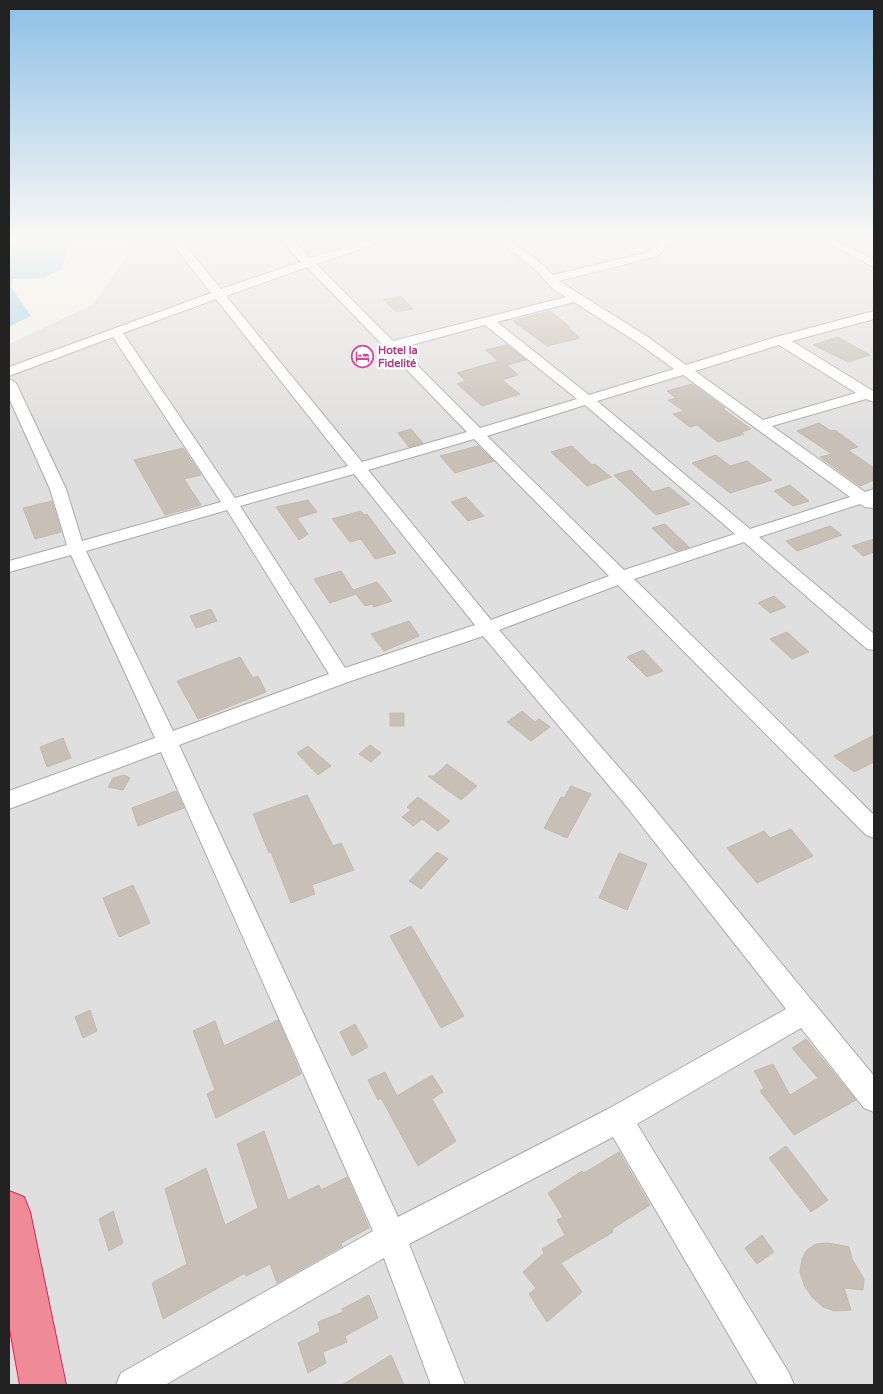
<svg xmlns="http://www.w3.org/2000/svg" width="883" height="1394" viewBox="0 0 883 1394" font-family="'Varela Round',sans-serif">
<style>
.residential{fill:#e0dfdf}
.water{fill:#a6d1e3}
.building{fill:#c8c0b7;stroke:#c6b8a9}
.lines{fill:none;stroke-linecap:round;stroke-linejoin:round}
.minor-casing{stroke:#a9a9a9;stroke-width:2}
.highway-casing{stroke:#ea1c54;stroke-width:2}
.minor{fill:#fff;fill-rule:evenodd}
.highway{fill:#ef8b97;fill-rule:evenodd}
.labels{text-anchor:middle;stroke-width:4.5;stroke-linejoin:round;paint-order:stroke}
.far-hotel-label{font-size:11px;font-weight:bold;fill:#b23c85;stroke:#fff;text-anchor:start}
</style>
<rect width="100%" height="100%" fill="#f3f0e8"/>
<polygon class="residential" points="138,238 874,238 874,1385 9,1385 9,344 94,304"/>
<polygon class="water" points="9,238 71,238 62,269 43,278 13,279 11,287 31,316 9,327"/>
<g class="building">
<polygon points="401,296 413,309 397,312 383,300"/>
<polygon points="550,311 570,327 568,327 580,338 547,346 513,321"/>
<polygon points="838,337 870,355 848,362 813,345"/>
<polygon points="507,345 526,360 507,365 518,375 502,380 520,394 482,406 457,384 466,381 457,373 498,361 486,350"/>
<polygon points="692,384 725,408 723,409 751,429 741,432 744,434 718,442 697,425 690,427 673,414 684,411 668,400 676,398 667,391"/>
<polygon points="819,423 831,431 835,430 858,447 848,450 874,468 874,480 860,486 820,457 832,454 797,431"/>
<polygon points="411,429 423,443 409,447 398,433"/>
<polygon points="478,446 494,461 455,473 440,456"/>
<polygon points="572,446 592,465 595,464 611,477 587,486 551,452"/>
<polygon points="183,448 201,475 184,479 201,505 165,515 134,460"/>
<polygon points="716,455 730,466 747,461 772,480 730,493 692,463"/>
<polygon points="631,470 653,492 669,487 690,504 656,515 614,475"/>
<polygon points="790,485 809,501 793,506 774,491"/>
<polygon points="466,497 484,516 468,521 451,502"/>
<polygon points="308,500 317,512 297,518 308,534 299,540 276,507"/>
<polygon points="52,501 61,532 35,539 23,508"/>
<polygon points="361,511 364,515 367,514 396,553 375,559 361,539 350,542 332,519"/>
<polygon points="665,524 689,547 676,551 652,528"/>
<polygon points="830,526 842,535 797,551 786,541"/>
<polygon points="874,539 874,552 863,556 852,546"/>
<polygon points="341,571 353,590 377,582 392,601 374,607 372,604 365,606 356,594 330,603 314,579"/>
<polygon points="774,596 786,607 770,613 758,603"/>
<polygon points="211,609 217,621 196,628 190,616"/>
<polygon points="409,621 419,636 384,651 371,634"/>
<polygon points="787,632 809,652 792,659 770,639"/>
<polygon points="643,650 663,671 647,677 627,657"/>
<polygon points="240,657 253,678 258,676 266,692 198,719 177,681"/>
<polygon points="522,711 535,722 539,719 550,727 531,741 507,722"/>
<rect x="390" y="713" width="14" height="13"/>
<polygon points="874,735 874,762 854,772 834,756"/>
<polygon points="63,738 71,758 47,767 40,747"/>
<polygon points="370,745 381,753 371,762 359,754"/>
<polygon points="308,746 331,766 318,775 297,753"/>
<polygon points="447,764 477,786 461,800 428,776 434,776"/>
<polygon points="124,775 130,778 123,790 108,787 113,778"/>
<polygon points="571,786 591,794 567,838 544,828 561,797 564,798"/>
<polygon points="176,791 184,808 138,826 132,808"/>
<polygon points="307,795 333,846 341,843 354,870 312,885 315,894 291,903 271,852 269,853 253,814"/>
<polygon points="418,797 450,821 438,831 422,819 413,826 402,817 411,810 407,807"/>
<polygon points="791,829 813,856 757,883 727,848 764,831 770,838"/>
<polygon points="437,852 448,859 421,889 409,881"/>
<polygon points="619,853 647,864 627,910 599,898"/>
<polygon points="133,885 150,923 119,937 103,898"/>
<polygon points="411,926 464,1016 441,1028 390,936"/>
<polygon points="90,1010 97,1031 83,1038 75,1017"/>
<polygon points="278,1020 301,1074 216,1118 207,1094 215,1090 193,1031 215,1021 224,1046"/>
<polygon points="355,1024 368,1047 352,1056 340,1032"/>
<polygon points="806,1039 856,1100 794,1135 760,1091 764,1088 754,1071 773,1064 790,1095 818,1078 792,1048"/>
<polygon points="385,1072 397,1096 432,1075 443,1092 432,1099 456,1141 418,1166 381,1098 378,1100 368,1080"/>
<polygon points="264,1131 288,1200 319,1185 321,1190 347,1177 369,1228 341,1243 342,1246 277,1283 270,1264 246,1276 245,1273 163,1319 152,1283 187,1264 165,1189 206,1168 225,1225 258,1208 237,1144"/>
<polygon points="786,1146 828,1200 811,1212 769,1158"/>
<polygon points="619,1152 650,1205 612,1229 613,1232 561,1263 582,1292 547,1322 529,1294 536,1288 523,1272 544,1253 542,1249 565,1235 557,1220 563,1217 548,1193 582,1171 584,1173"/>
<polygon points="113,1211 123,1243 109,1251 99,1219"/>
<polygon points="762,1235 774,1252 757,1264 745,1248"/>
<polygon points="828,1243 849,1247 852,1259 864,1279 863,1290 844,1288 851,1310 835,1311 823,1307 812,1297 804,1285 800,1272 802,1259 807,1250 816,1244"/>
<polygon points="369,1295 378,1318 345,1336 347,1342 323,1352 326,1363 308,1373 298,1343 320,1332 318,1322 343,1312 342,1309"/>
<polygon points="391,1355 404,1385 342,1385"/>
</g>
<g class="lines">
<defs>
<g id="minor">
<path d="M 168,238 L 179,238 L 221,289 L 301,262 L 279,238 L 291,238 L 310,258 L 376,238 L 394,238 L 316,264 L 393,341 L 566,297 L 553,289 L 535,269 L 494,238 L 507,238 L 543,265 L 553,275 L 649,252 L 665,238 L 677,238 L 657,256 L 559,281 L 648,337 L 686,365 L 776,337 L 874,311 L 874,319 L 792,341 L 873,391 L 874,402 L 866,399 L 772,426 L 865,492 L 874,489 L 874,508 L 865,507 L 860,504 L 759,537 L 874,634 L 874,650 L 867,649 L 744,542 L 634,579 L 874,815 L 874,838 L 866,835 L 618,585 L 499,630 L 643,795 L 874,1076 L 874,1112 L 864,1108 L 801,1028 L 637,1124 L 789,1373 L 794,1385 L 758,1385 L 613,1137 L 409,1244 L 465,1385 L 431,1385 L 384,1258 L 165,1385 L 116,1385 L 121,1373 L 373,1231 L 161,752 L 9,809 L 9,791 L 155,738 L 71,555 L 9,572 L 9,561 L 67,545 L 50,489 L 9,398 L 9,379 L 16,383 L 66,489 L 82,541 L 221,502 L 113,337 L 9,376 L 9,367 L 211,293 ZM 307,267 L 467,432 L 362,462 L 226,296 ZM 216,299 L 348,466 L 235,498 L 123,333 ZM 574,302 L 638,343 L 674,369 L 589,395 L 497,322 ZM 485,325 L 577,399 L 480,428 L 400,348 ZM 779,345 L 856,393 L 763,420 L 695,371 ZM 683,375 L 850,497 L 750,529 L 597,401 ZM 585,405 L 735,534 L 624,570 L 487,436 ZM 474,439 L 609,576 L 491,620 L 368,470 ZM 354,474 L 475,625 L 345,668 L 240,506 ZM 227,510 L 329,674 L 173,731 L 86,551 ZM 483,636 L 627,807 L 786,1009 L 608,1109 L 398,1217 L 179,745 L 348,682 Z"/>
<polygon points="818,238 832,238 874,260 874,267"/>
</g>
<polygon id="highway" points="9,1191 24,1197 30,1212 66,1385 20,1385 9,1324"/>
</defs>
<use href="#minor" class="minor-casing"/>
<use href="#highway" class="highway-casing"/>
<use href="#minor" class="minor"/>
<use href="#highway" class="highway"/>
</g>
<linearGradient id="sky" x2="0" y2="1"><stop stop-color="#8dc0e6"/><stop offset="0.55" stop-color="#faf8f5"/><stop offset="1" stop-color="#faf8f5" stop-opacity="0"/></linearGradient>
<rect width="883" height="434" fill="url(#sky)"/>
<defs>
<symbol id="hotel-ring" viewBox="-11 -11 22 22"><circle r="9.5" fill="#fff" stroke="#d1479c" stroke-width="1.5"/><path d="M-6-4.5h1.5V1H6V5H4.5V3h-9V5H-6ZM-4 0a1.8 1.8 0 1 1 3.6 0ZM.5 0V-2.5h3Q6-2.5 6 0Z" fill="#d1479c"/></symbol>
</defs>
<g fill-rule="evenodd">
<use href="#hotel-ring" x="350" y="344" width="25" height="25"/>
</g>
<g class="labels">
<g class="far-hotel-label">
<text x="378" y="354">Hotel la<tspan x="378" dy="13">Fidelité</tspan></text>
</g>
</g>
<rect width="883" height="1394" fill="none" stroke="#222222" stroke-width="20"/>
</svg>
